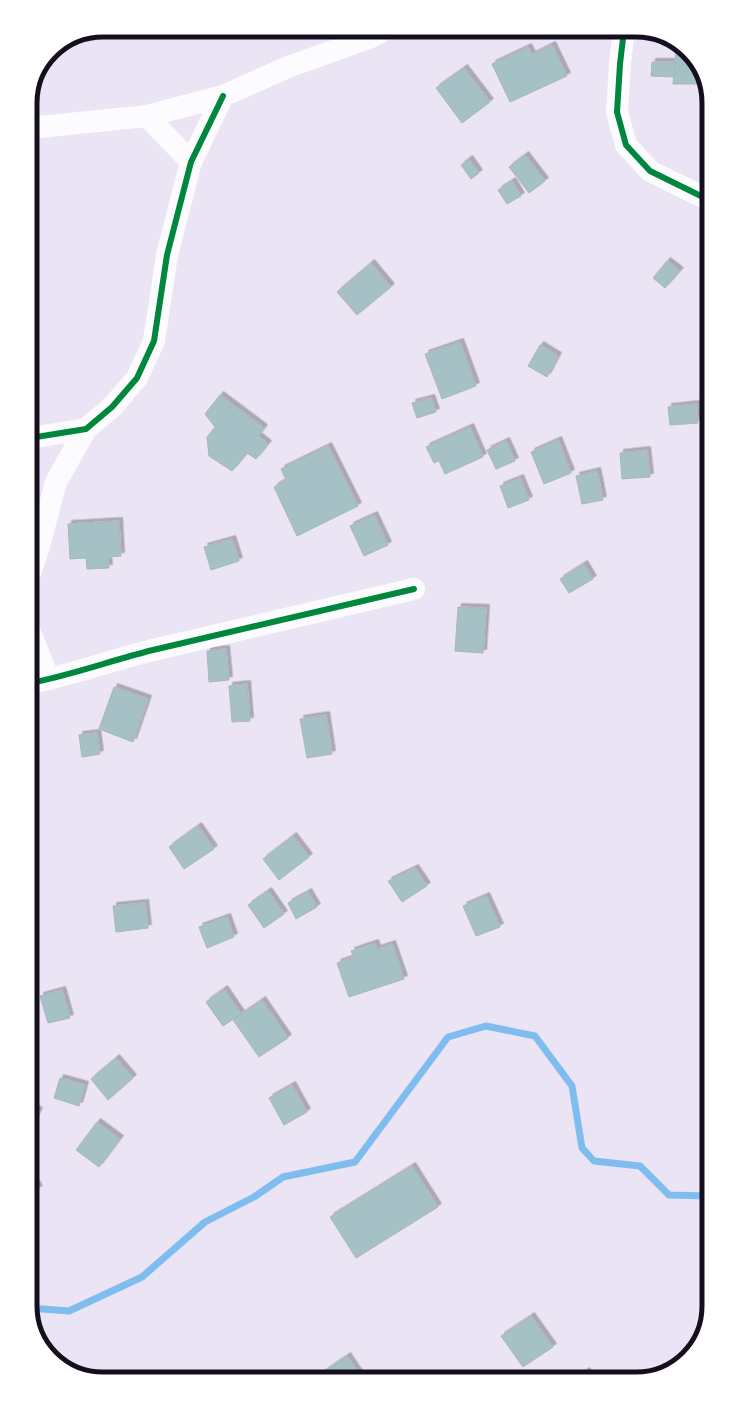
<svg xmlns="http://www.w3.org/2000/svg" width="739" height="1409" viewBox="0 0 739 1409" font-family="'Sofia Sans Condensed',sans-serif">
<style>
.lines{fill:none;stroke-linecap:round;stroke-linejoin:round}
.stream{stroke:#7fbdef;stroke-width:7}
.building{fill:#a6c1c5;stroke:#abb5ba;filter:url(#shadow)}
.street{stroke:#fcfbfe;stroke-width:22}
.cycleway-casing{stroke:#fff;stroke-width:8}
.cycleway{stroke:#00873e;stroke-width:6}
.rim{fill:none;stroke:#150e1f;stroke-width:5}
</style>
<defs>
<filter id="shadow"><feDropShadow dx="3.5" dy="-3.5" stdDeviation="0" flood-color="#0004"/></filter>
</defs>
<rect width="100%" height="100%" fill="#eae4f5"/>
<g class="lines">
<polyline class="stream" points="30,1308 69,1311 142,1277 205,1222 254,1197 283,1177 355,1162 448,1037 486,1026 535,1036 572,1086 582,1148 594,1161 640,1166 669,1195 709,1196"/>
</g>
<g class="building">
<polygon points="552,45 567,76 510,102 492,64 528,47 532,55"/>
<polygon points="676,48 682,48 703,75 705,84 673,84"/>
<polygon points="652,62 675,62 674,77 651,76"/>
<polygon points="464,68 490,102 462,123 436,88"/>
<polygon points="525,155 545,181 529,193 509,167"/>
<polygon points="469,159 479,173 471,179 461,165"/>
<polygon points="512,181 521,196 507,204 498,190"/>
<polygon points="667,261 680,271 665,288 653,278"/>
<polygon points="371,263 391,287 357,315 337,292"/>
<polygon points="460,342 476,386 442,399 425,354"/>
<polygon points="540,345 558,356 547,377 528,366"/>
<polygon points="220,395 264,428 258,436 268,444 256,459 247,453 232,471 209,456 207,437 215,427 205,414"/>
<polygon points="431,398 436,412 417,418 412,403"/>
<polygon points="697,404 698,423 670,425 668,407"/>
<polygon points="470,427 483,457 445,474 439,461 434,463 426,447"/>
<polygon points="558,440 571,473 544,484 531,452"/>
<polygon points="506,441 515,461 496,469 487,450"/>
<polygon points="328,446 358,506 297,536 274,487 286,480 281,469"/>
<polygon points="647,450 650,477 622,479 620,453"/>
<polygon points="597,471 603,500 582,504 576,476"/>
<polygon points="520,478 529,500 508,508 500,486"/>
<polygon points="374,515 388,545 364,556 350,526"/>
<polygon points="119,521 121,556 108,557 109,568 87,569 86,558 70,559 68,524"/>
<polygon points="232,539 239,561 211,570 204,547"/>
<polygon points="584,564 593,579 569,593 560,579"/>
<polygon points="458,607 486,608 483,653 455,651"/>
<polygon points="226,649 229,680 209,682 207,651"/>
<polygon points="247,684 250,721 232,722 229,686"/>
<polygon points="114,687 148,699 133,742 99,729"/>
<polygon points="326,715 332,754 307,758 300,719"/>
<polygon points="97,733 100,754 82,757 79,735"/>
<polygon points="198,826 214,849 184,869 169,847"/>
<polygon points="293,836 309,857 279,880 263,859"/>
<polygon points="415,868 427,886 402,902 388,881"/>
<polygon points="268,891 284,914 264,928 248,905"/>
<polygon points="308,892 317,907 296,919 288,903"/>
<polygon points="486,896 500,927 476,936 463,906"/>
<polygon points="145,903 148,928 116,932 113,906"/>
<polygon points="227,917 234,937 207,948 199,927"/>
<polygon points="375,943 377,949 392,944 404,979 349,997 337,963 354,957 351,951"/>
<polygon points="224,989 241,1014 223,1026 206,1002"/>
<polygon points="62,990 70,1018 48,1023 40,996"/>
<polygon points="262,1000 288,1038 259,1057 233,1020"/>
<polygon points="116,1058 133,1078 108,1100 91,1079"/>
<polygon points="60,1078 85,1085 79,1106 54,1098"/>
<polygon points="292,1085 307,1112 284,1125 269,1098"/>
<polygon points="32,1107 39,1111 30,1130 30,1110"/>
<polygon points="97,1122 120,1139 99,1167 76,1150"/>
<polygon points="412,1166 438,1207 356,1258 330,1217"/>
<polygon points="30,1174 39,1189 30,1194"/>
<polygon points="531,1316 553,1347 523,1367 501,1336"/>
<polygon points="347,1356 362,1378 361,1379 340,1379 331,1367"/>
<polygon points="331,1367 340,1379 314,1379"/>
<polygon points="586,1371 592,1379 575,1379"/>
</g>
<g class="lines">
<g class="street">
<polyline points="624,30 620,64 617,112 626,145 650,171 709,200"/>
<polyline points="147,116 191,162"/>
<polyline points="30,128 147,116 223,96 288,67 369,38 384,30"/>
<polyline points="30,438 86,429 112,407 137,378 154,341 167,255 191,162 223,96"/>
<polyline points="30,573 38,550 56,482 86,429"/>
<polyline points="30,632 49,679"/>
<path d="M 30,683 C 72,675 112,660 153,650 C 240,630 327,610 414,589"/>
</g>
<defs>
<g id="cycleway">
<polyline points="624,30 620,64 617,112 626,145 650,171 709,200"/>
<polyline points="30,438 86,429 112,407 137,378 154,341 167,255 191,162 223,96"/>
<path d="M 30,683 C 72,675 112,660 153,650 C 240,630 327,610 414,589"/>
</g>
</defs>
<use href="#cycleway" class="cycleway-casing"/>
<use href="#cycleway" class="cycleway"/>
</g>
<path d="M0 0H739V1409H0ZM103 37H636A66 66 0 0 1 702 103V1306A66 66 0 0 1 636 1372H103A66 66 0 0 1 37 1306V103A66 66 0 0 1 103 37Z" fill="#fff" fill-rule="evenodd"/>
<path class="rim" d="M103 37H636A66 66 0 0 1 702 103V1306A66 66 0 0 1 636 1372H103A66 66 0 0 1 37 1306V103A66 66 0 0 1 103 37Z"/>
</svg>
